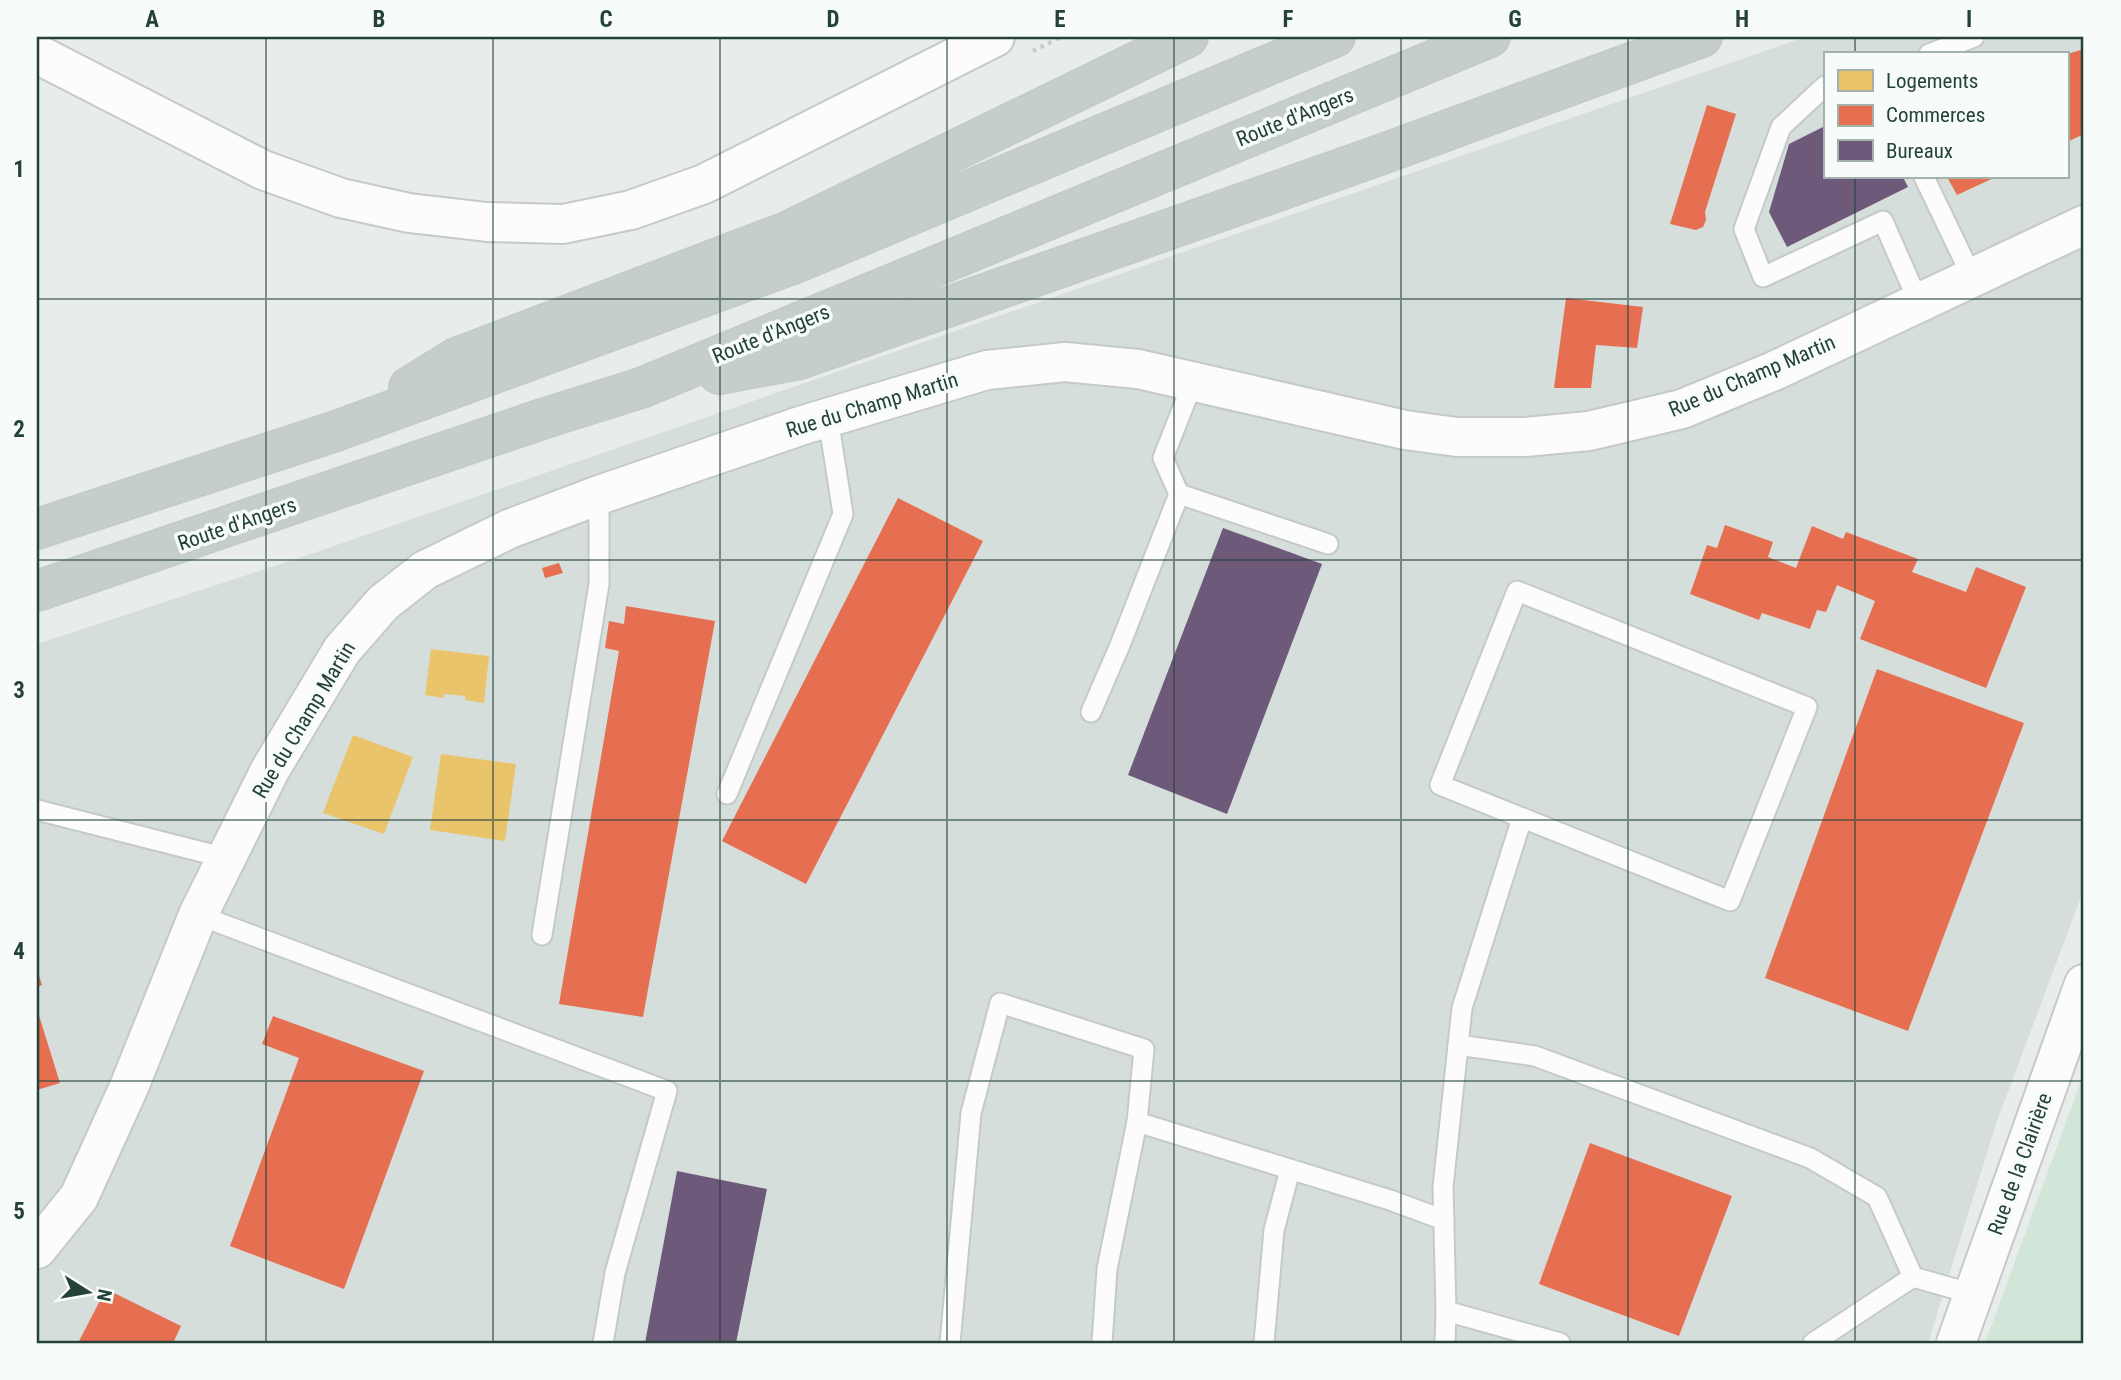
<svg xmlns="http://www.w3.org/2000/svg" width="2121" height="1380" viewBox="0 0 2121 1380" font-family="'Roboto Condensed',sans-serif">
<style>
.built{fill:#d6dedb;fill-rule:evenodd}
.green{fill:#d1e6d8}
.homes{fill:#e9c46a}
.shops{fill:#e76f51}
.offices{fill:#6d597a}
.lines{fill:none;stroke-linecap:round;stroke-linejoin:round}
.service-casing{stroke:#c5cac8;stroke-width:23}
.minor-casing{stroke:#c5cac8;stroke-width:42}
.trunk-casing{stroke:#c3ccc9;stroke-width:42}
.path{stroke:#c3ccca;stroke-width:4.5;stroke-dasharray:3.5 5;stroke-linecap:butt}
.service{stroke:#fcfcfc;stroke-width:19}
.minor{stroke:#fcfcfc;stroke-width:38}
.trunk{stroke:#c6cecc;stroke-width:38}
.grid{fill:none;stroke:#24423a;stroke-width:2;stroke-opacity:0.55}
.labels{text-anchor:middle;stroke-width:7;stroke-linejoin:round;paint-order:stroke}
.street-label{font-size:21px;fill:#24423a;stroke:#f7fbf9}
.neatline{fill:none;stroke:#24423a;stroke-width:2.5}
.grid-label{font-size:23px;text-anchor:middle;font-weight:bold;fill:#24423a}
</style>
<rect width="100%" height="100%" fill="#e8edeb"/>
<path class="built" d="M 1805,37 L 2084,37 L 2084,889 L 1996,1124 L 1928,1343 L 37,1343 L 37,644 L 302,557 ZM 1825,54 L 2067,54 L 2067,177 L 1825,177 Z"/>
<polygon class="green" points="2084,1073 2084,1343 1985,1343"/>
<g class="homes">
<polygon points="431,649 489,656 484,703 465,700 465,696 444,694 444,698 425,695"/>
<polygon points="353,735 413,757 384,834 323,813"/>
<polygon points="441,754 516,764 505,841 430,830"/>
</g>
<g class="shops">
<polygon points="2084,49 2084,134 2067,142 2067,54"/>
<polygon points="1707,105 1736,114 1705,212 1706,220 1703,227 1696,230 1670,224"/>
<polygon points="1947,177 1996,177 1957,195"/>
<polygon points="1566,298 1643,307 1637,348 1596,345 1591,388 1554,388"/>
<polygon points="898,498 983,541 806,884 722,841"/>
<polygon points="1725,525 1773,542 1768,557 1796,568 1812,526 1843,539 1846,532 1918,559 1912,572 1966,592 1976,567 2026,587 1986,688 1860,639 1875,601 1837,585 1826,612 1817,610 1810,629 1762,613 1759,620 1690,594 1707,545 1717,548"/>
<polygon points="559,563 563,573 545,578 542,568"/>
<polygon points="626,606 715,621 643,1017 559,1004 619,651 605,648 609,621 624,624"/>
<polygon points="1877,669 2024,723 1908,1031 1765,978"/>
<polygon points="37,969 42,985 37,987"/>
<polygon points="37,1009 60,1083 37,1090"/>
<polygon points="273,1016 424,1071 344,1289 230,1246 299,1058 262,1044"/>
<polygon points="1590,1143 1732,1196 1679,1336 1539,1284"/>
<polygon points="106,1289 181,1326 173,1343 78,1343"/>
</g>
<g class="offices">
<polygon points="1825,126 1825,177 1903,177 1908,187 1787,247 1769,212 1789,144"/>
<polygon points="1223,528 1322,564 1227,814 1128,775"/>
<polygon points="677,1171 767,1189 736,1343 645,1343"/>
</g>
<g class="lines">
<defs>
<g id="service">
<polyline points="1929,54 1974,37"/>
<polyline points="1825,86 1781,127 1744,229 1763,277 1883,221 1919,303"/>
<polyline points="1924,177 1972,277"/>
<polyline points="1179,494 1328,544"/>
<polygon points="1517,591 1807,707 1730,901 1440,785"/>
<polyline points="1091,712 1120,645 1179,494 1163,458 1193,382"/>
<polyline points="727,794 843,514 828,418"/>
<polyline points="37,810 226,858"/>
<polyline points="198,915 667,1091 615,1273 603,1343"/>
<polyline points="542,935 599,584 599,495"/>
<polyline points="1458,1045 1535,1056 1810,1158 1877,1197 1913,1277"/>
<polyline points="1446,1311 1560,1343"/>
<polyline points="950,1343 971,1113 1000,1003 1144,1049 1137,1122 1390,1200 1444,1220"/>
<polyline points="1102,1343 1107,1269 1137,1122"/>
<polyline points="1264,1343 1274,1230 1290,1170"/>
<polyline points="1445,1343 1446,1311 1443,1187 1462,1008 1522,818"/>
<polyline points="1813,1343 1913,1277 1973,1294"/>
</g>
<g id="minor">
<polyline points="37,54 263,170 341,198 409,213 487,222 563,224 631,210 704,184 995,37"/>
<polyline points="37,1249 79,1197 129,1087 198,915 270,770 342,650 383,603 425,570 509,529 599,495 803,425 987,370 1065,362 1138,369 1405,430 1457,437 1525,437 1589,431 1682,409 1774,371 2084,225"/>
<polyline points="1956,1343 2084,984"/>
</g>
<g id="trunk">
<polyline points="719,374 800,359 1377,156 1702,37"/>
<polyline points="409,387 456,358 789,231 1188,37"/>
<polyline points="37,529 336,431 798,262 1335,37"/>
<polyline points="37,591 542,419 641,388 1490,37"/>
</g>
</defs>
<use href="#service" class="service-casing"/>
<use href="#minor" class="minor-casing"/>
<use href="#trunk" class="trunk-casing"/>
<polyline class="path" points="1033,51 1061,37"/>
<use href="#service" class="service"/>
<use href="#minor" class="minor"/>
<use href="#trunk" class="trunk"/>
</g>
<path class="grid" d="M 266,37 L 266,1343M 493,37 L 493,1343M 720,37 L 720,1343M 947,37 L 947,1343M 1174,37 L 1174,1343M 1401,37 L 1401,1343M 1628,37 L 1628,1343M 1855,37 L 1855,54M 1855,177 L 1855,1343M 37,299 L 2084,299M 37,560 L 2084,560M 37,820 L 2084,820M 37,1081 L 2084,1081"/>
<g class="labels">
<g class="street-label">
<text transform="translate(1295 117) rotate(-22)" y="7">Route d'Angers</text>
<text transform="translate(771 334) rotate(-22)" y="7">Route d'Angers</text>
<text transform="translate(1752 376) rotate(-23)" y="7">Rue du Champ Martin</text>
<text transform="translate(872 405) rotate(-17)" y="7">Rue du Champ Martin</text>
<text transform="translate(237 524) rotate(-19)" y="7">Route d'Angers</text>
<text transform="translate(304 720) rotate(-59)" y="7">Rue du Champ Martin</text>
<text transform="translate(2020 1164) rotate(-70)" y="7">Rue de la Clairière</text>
</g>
</g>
<rect width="2121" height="1380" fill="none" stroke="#f7fbf9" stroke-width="77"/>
<rect x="1824" y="52" width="245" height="126" fill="#f7fbf9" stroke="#a3b1ad" stroke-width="2"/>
<rect x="1838" y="70" width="35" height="21" fill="#e9c46a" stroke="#a3b1ad" stroke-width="2"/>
<text x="1886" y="88" font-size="21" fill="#24423a">Logements</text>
<rect x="1838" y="105" width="35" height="21" fill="#e76f51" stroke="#a3b1ad" stroke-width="2"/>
<text x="1886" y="122" font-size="21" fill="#24423a">Commerces</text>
<rect x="1838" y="140" width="35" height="21" fill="#6d597a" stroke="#a3b1ad" stroke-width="2"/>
<text x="1886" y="158" font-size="21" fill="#24423a">Bureaux</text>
<g transform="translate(88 1292) rotate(101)" stroke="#f7fbf9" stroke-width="5" paint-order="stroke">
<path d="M0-5L12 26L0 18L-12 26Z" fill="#24423a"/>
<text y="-10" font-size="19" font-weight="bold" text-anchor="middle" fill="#24423a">N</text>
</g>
<rect x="38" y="38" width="2044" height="1304" class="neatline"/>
<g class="grid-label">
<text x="152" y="27">A</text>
<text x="379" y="27">B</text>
<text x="606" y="27">C</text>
<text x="833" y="27">D</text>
<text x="1060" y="27">E</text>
<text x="1288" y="27">F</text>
<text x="1515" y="27">G</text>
<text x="1742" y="27">H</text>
<text x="1969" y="27">I</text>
<text x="19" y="177">1</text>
<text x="19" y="437">2</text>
<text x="19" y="698">3</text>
<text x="19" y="959">4</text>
<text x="19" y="1219">5</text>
</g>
</svg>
